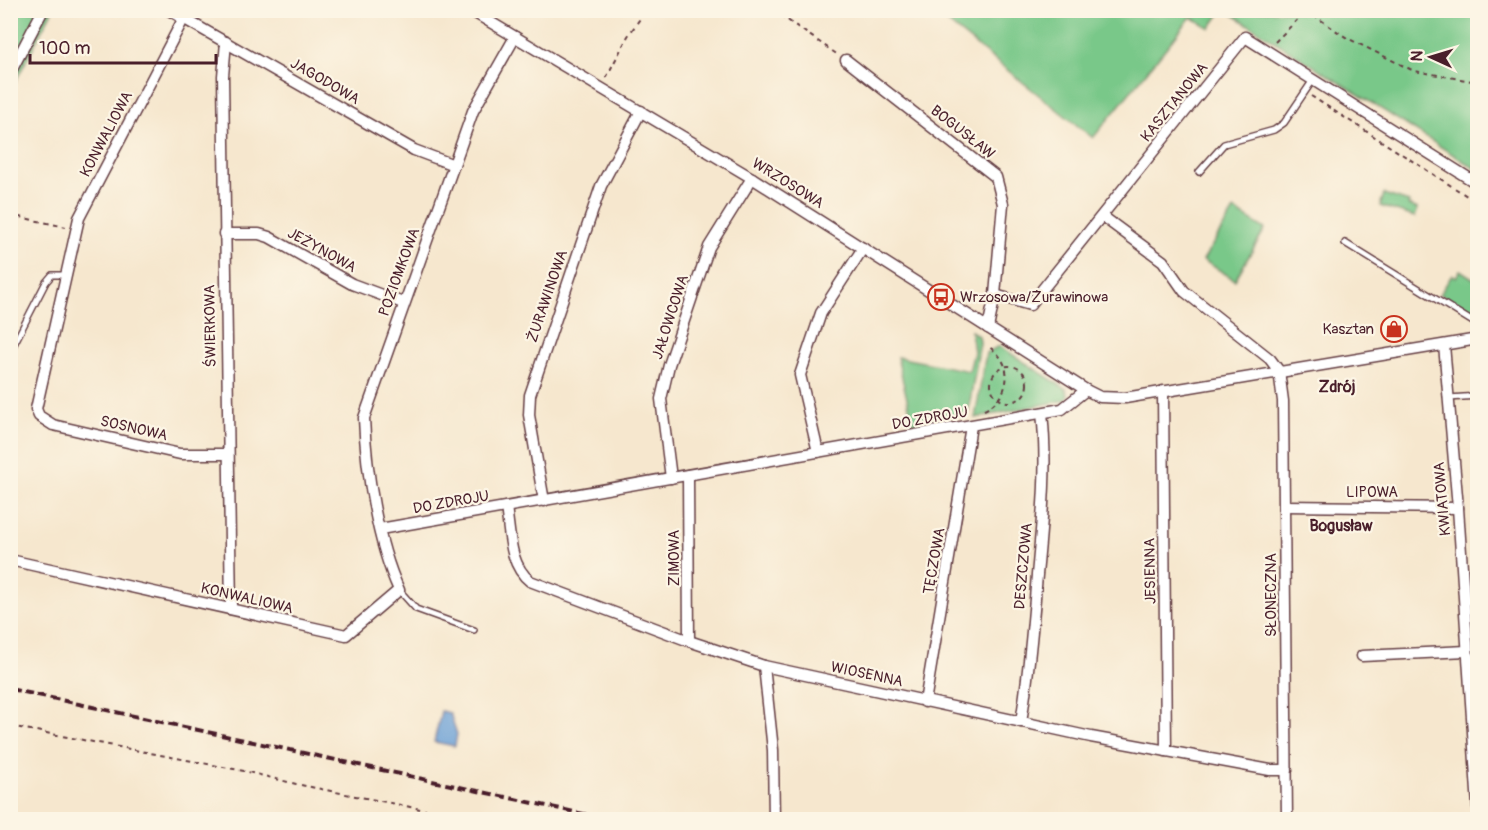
<svg xmlns="http://www.w3.org/2000/svg" width="1488" height="830" viewBox="0 0 1488 830" font-family="Pangolin,sans-serif">
<style>
.green{fill:#79c889;stroke:#62745a;stroke-width:1.5}
.water{fill:#689ed5;stroke:#595e80;stroke-width:1.5}
.lines{fill:none;stroke-linecap:round;stroke-linejoin:round}
.lane-casing{stroke:#643d43;stroke-width:8}
.street-casing{stroke:#643d43;stroke-width:13}
.path{stroke:#643d43;stroke-width:2;stroke-dasharray:4.5 4.5;stroke-linecap:butt}
.lane{stroke:#fff;stroke-width:5}
.street{stroke:#fff;stroke-width:10}
.rail{stroke:#4a1f2b;stroke-width:4;stroke-dasharray:9 4.5;stroke-linecap:butt}
.labels{text-anchor:middle;stroke-width:4.5;stroke-linejoin:round;paint-order:stroke}
.street-label{font-size:15px;fill:#4a1f2b;stroke:#fcf5e5}
.poi-label{font-size:15px;fill:#4a1f2b;stroke:#fcf5e5;text-anchor:start}
.neighbourhood-label{font-size:16px;font-weight:bold;fill:#4a1f2b;stroke:#fcf5e5}
</style>
<rect width="100%" height="100%" fill="#fcf5e5"/>
<filter id="ink" filterUnits="userSpaceOnUse"><feTurbulence type="fractalNoise" baseFrequency=".0167" numOctaves="2"/><feDisplacementMap in="SourceGraphic" scale="12" xChannelSelector="R" yChannelSelector="G"/><feConvolveMatrix kernelMatrix="1 2 1 2 8 2 1 2 1" color-interpolation-filters="sRGB"/></filter>
<filter id="wash" filterUnits="userSpaceOnUse"><feTurbulence type="fractalNoise" baseFrequency=".008" numOctaves="4" result="noise"/><feDisplacementMap in="SourceGraphic" scale="24" xChannelSelector="R" yChannelSelector="G"/><feGaussianBlur stdDeviation="1.35" result="paint"/><feColorMatrix in="noise" values="0 0 0 0 0 0 0 0 0 0 0 0 0 0 0 0 0 1.4 0 .05"/><feComposite in="paint" operator="in"/></filter>
<g filter="url(#wash)">
<rect width="100%" height="100%" fill="#f6e7ce"/>
<g class="green">
<polygon points="11,11 52,11 11,90"/>
<polygon points="933,11 1222,11 1210,28 1191,17 1093,138"/>
<polygon points="1227,11 1477,11 1477,170"/>
<polygon points="1384,194 1409,202 1408,205 1418,209 1415,217 1380,206"/>
<polygon points="1234,210 1265,229 1235,280 1203,260"/>
<polygon points="1460,270 1477,281 1477,315 1440,294 1452,275 1456,277"/>
<polygon points="971,331 979,336 980,343 968,413 935,419 936,424 914,428 897,357 969,371 974,352"/>
<polygon points="999,346 1066,389 1068,394 1066,400 975,418 986,353"/>
</g>
<polygon class="water" points="441,711 450,713 457,734 455,746 434,742"/>
</g>
<g filter="url(#ink)">
<g class="lines">
<defs>
<g id="lane">
<polyline points="1199,172 1224,144 1274,130 1284,123 1313,80"/>
<polyline points="1345,243 1473,322 1478,328"/>
<polyline points="10,352 46,282 52,275 65,275"/>
<polyline points="1449,398 1478,396"/>
<polyline points="399,590 416,609 474,630"/>
</g>
<g id="street">
<polyline points="169,10 414,150 454,165"/>
<polyline points="188,10 79,218 36,409 39,416 53,425 180,454 227,454"/>
<polyline points="470,10 752,178 1086,390 1100,397 1125,398 1478,339"/>
<polyline points="226,42 223,76 231,609"/>
<polyline points="846,60 996,177 1003,204 995,295 988,328"/>
<polyline points="10,73 43,10"/>
<polyline points="1102,216 1163,261 1184,291 1270,359 1279,371 1283,401 1287,820"/>
<polyline points="224,234 259,234 269,237 352,284 403,303"/>
<polyline points="995,295 1030,305 1245,37 1478,184"/>
<polyline points="1444,345 1458,508 1478,807"/>
<polyline points="1163,391 1166,751"/>
<polyline points="818,452 800,375 821,313 863,248"/>
<polyline points="688,475 689,641"/>
<polyline points="671,478 661,399 669,365 709,247 752,178"/>
<polyline points="544,501 529,415 530,395 601,186 641,111"/>
<polyline points="1285,506 1458,508"/>
<path d="M 506,507 C 510,532 509,565 530,581 L 689,641 L 764,666 L 1091,737 L 1270,770 L 1287,770"/>
<polyline points="380,529 1062,409 1086,390"/>
<path d="M 10,560 L 346,635 L 399,590 C 377,542 366,471 364,418 L 473,111 L 515,37"/>
<polyline points="1362,656 1467,651"/>
<polyline points="764,666 773,750 774,820"/>
<polyline points="925,702 971,426"/>
<path d="M 1021,722 C 1029,673 1033,624 1037,575 C 1042,521 1048,467 1042,413"/>
</g>
</defs>
<use href="#lane" class="lane-casing"/>
<use href="#street" class="street-casing"/>
<g class="path">
<polyline points="773,10 838,55"/>
<polyline points="1306,10 1347,38 1414,71 1478,82"/>
<polyline points="1275,42 1305,12 1313,10"/>
<polyline points="606,78 628,36 646,10"/>
<polyline points="1311,96 1478,203"/>
<polyline points="10,215 66,227"/>
<circle cx="1009" cy="384" r="18"/>
<path d="M 984,410 C 1011,397 1015,363 989,347"/>
<polyline points="10,726 244,771 296,784 475,820"/>
</g>
<use href="#lane" class="lane"/>
<use href="#street" class="street"/>
<polyline class="rail" points="10,689 611,820"/>
</g>
</g>
<defs>
<symbol id="bus-ring" viewBox="-11 -11 22 22"><circle r="9.5" fill="#fcf5e5" stroke="#c8321e" stroke-width="1.5"/><path d="M-5-6H5V4H4V6H2V4H-2V6H-4V4H-5ZM-3.5-4V0h7V-4ZM-3.5 1.2v1.5H-2V1.2ZM2 1.2v1.5H3.5V1.2Z" fill="#c8321e"/></symbol>
<symbol id="shop-ring" viewBox="-11 -11 22 22"><circle r="9.5" fill="#fcf5e5" stroke="#c8321e" stroke-width="1.5"/><path d="M-5-2.5h2.3a2.7 3.5 0 0 1 5.4 0H5L5.5 6h-11ZM-1.5-2.5h3a1.5 2.3 0 0 0-3 0Z" fill="#c8321e"/></symbol>
</defs>
<g fill-rule="evenodd">
<use href="#bus-ring" x="926" y="282" width="30" height="30"/>
<use href="#shop-ring" x="1379" y="314" width="30" height="30"/>
</g>
<g class="labels">
<g class="street-label">
<text transform="translate(325 81) rotate(30)" y="5">JAGODOWA</text>
<text transform="translate(1174 102) rotate(-51)" y="5">KASZTANOWA</text>
<text transform="translate(963 132) rotate(38)" y="5">BOGUSŁAW</text>
<text transform="translate(106 134) rotate(-62)" y="5">KONWALIOWA</text>
<text transform="translate(788 183) rotate(32)" y="5">WRZOSOWA</text>
<text transform="translate(322 250) rotate(29)" y="5">JEŻYNOWA</text>
<text transform="translate(399 272) rotate(-70)" y="5">POZIOMKOWA</text>
<text transform="translate(547 296) rotate(-71)" y="5">ŻURAWINOWA</text>
<text transform="translate(670 317) rotate(-72)" y="5">JAŁOWCOWA</text>
<text transform="translate(210 326) rotate(-91)" y="5">ŚWIERKOWA</text>
<text transform="translate(930 418) rotate(-10)" y="5">DO ZDROJU</text>
<text transform="translate(134 428) rotate(13)" y="5">SOSNOWA</text>
<text x="1372" y="497">LIPOWA</text>
<text transform="translate(1442 499) rotate(-95)" y="5">KWIATOWA</text>
<text transform="translate(451 502) rotate(-10)" y="5">DO ZDROJU</text>
<text transform="translate(674 558) rotate(-90)" y="5">ZIMOWA</text>
<text transform="translate(934 561) rotate(-80)" y="5">TĘCZOWA</text>
<text transform="translate(1023 566) rotate(-85)" y="5">DESZCZOWA</text>
<text transform="translate(1150 571) rotate(-91)" y="5">JESIENNA</text>
<text transform="translate(1271 595) rotate(-90)" y="5">SŁONECZNA</text>
<text transform="translate(247 598) rotate(13)" y="5">KONWALIOWA</text>
<text transform="translate(867 674) rotate(12)" y="5">WIOSENNA</text>
</g>
<g class="poi-label">
<text x="960" y="302">Wrzosowa/Żurawinowa</text>
<text x="1374" y="334" text-anchor="end">Kasztan</text>
</g>
<g class="neighbourhood-label">
<text x="1337" y="392">Zdrój</text>
<text x="1341" y="531">Bogusław</text>
</g>
</g>
<rect width="1488" height="830" fill="none" stroke="#fcf5e5" stroke-width="36"/>
<g transform="translate(1431 57) rotate(274)" stroke="#fcf5e5" stroke-width="4.5" paint-order="stroke">
<path d="M0-4.5L10 22L0 15L-10 22Z" fill="#4a1f2b"/>
<text y="-9" font-size="16" font-weight="bold" text-anchor="middle" fill="#4a1f2b">N</text>
</g>
<path d="M30 54v9h186v-9" fill="none" stroke="#4a1f2b" stroke-width="3"/>
<text x="39" y="54" font-size="18" fill="#4a1f2b" stroke="#fcf5e5" stroke-width="4.5" paint-order="stroke">100 m</text>
</svg>
